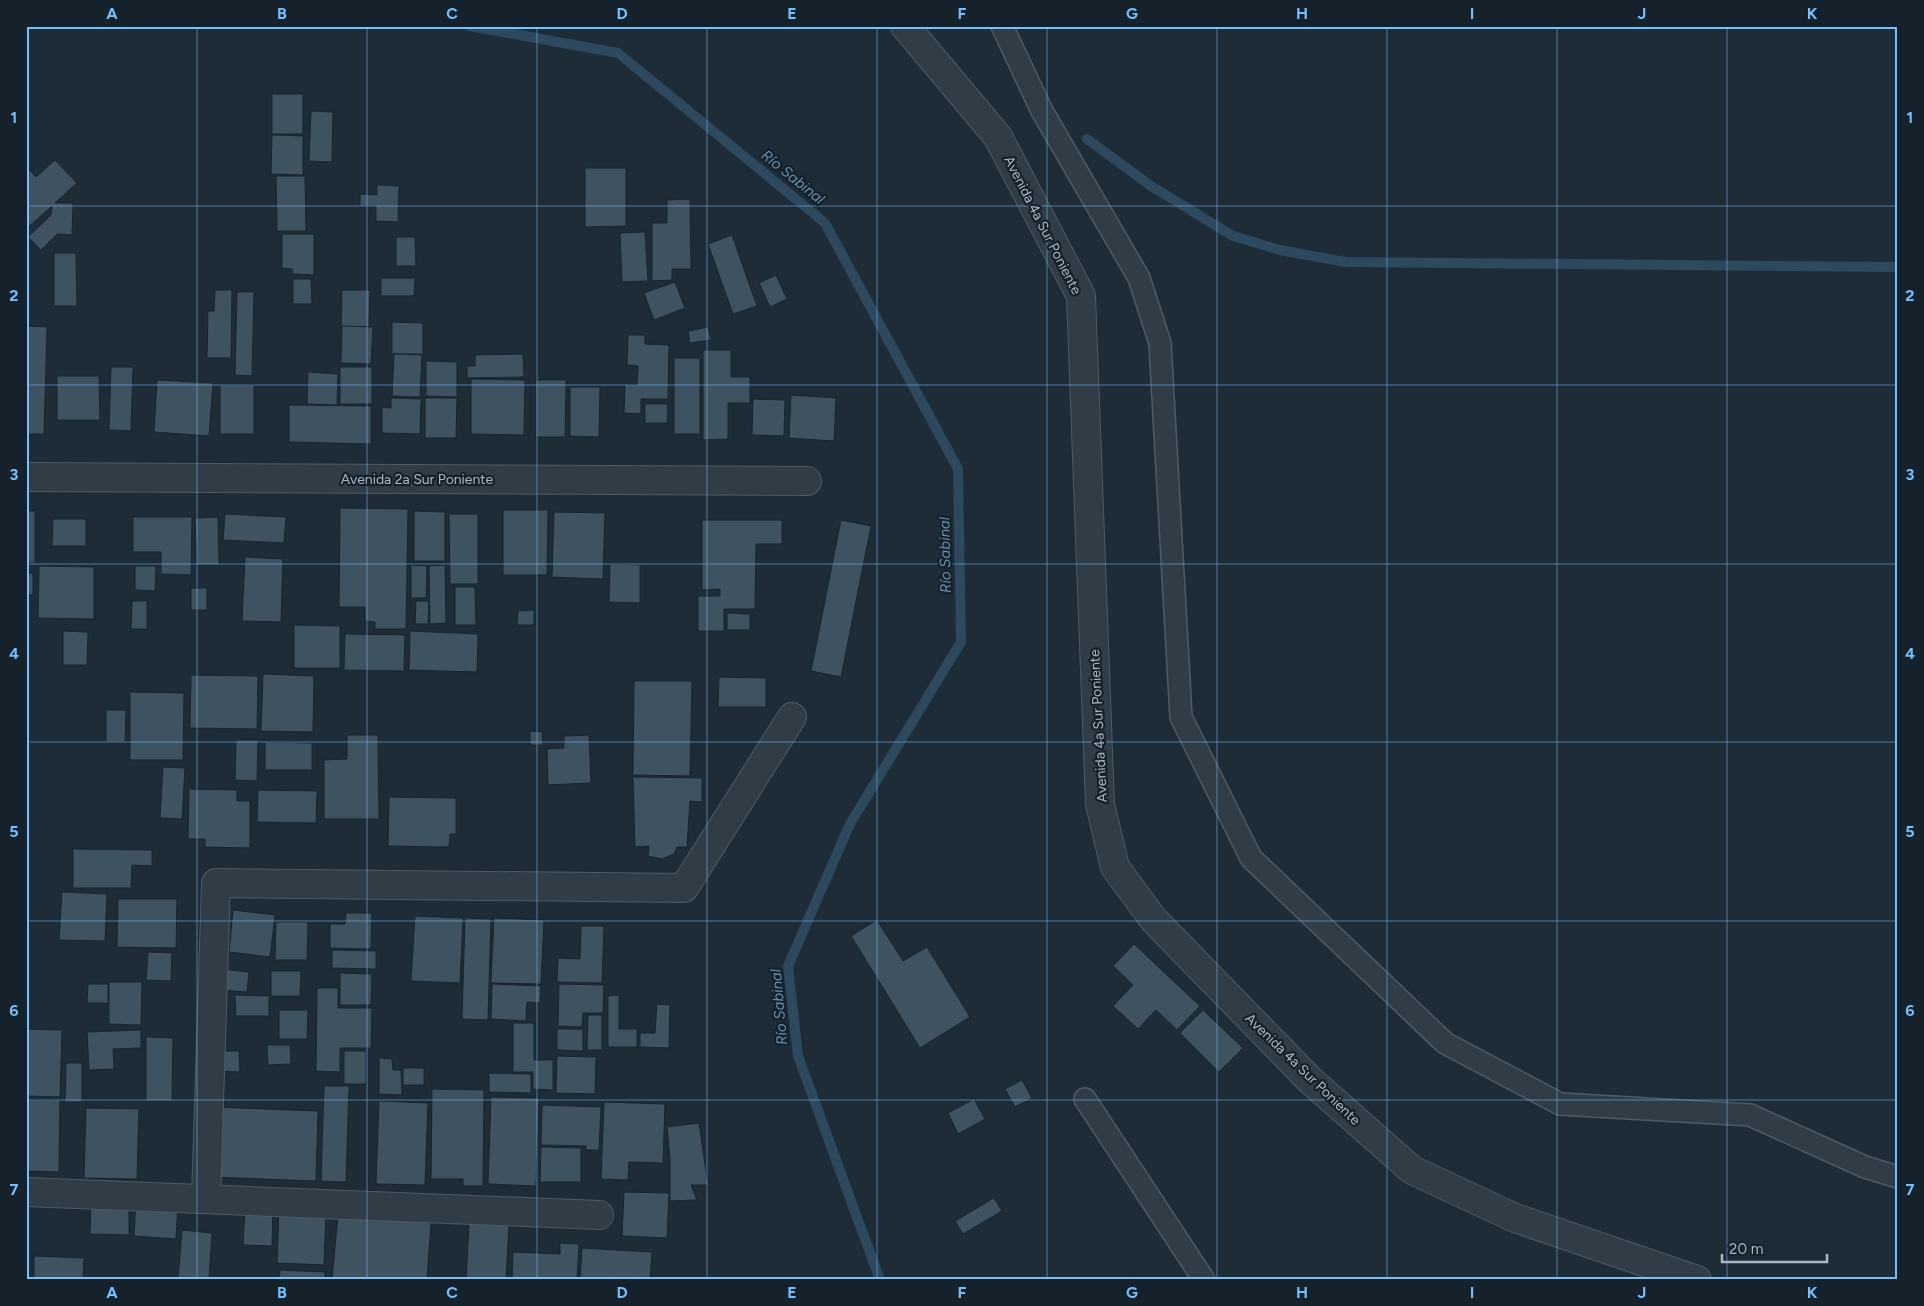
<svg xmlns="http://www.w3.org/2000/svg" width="1924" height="1306" viewBox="0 0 1924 1306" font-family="Figtree,sans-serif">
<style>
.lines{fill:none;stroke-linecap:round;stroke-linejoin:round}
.stream{stroke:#2c495e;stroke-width:10}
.building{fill:#3f525f;stroke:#18242e}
.service-casing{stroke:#4e5b66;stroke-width:24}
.minor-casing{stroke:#4e5b66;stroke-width:30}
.service{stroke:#303d47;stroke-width:21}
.minor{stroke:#303d47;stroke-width:28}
.grid{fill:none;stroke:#75bfff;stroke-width:1;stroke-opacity:0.55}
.labels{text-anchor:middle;stroke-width:4.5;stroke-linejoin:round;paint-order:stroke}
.street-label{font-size:14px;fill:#aab8c5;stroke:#16222b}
.water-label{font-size:15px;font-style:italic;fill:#678fac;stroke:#16222b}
.neatline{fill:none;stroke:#75bfff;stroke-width:2}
.grid-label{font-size:16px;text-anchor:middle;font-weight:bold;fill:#75bfff}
</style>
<rect width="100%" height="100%" fill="#1d2c37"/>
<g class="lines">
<g class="stream">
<polyline points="470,26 618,53 825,223 958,469 961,642 850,824 788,966 798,1056 880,1280"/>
<polyline points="1087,139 1151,186 1233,236 1280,250 1345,262 1898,267"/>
</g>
</g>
<g class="building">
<rect x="272" y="94" width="31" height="40"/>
<polygon points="311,111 333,112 332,162 309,161"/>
<polygon points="272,135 303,136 303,175 271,174"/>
<polygon points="55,160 77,183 55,203 73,203 72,235 57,234 41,250 28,237 51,215 52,206 26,229 26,167 36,177"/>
<polygon points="585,168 626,168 626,226 585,227"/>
<polygon points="276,176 305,176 306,231 277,231"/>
<polygon points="377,185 399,186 398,222 376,221 376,206 360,206 360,194 377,195"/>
<polygon points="690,199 691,269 672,269 672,280 652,281 652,223 667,223 667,200"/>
<polygon points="645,232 648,281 622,282 620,233"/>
<polygon points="282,234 314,234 314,275 293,274 292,269 282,268"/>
<polygon points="732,235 757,306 733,314 708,244"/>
<polygon points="396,237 415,237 416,266 396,266"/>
<polygon points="54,253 76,253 77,306 54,306"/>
<polygon points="776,275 787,299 770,307 759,283"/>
<polygon points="381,278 415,278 414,296 381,296"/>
<polygon points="293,279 311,279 312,304 293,304"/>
<polygon points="675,282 685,308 654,320 644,293"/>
<polygon points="215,290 232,290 231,358 207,358 208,311 214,311"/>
<polygon points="342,290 370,290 369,327 341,327"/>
<polygon points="237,292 254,292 252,376 235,375"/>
<polygon points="392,322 423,323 423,354 392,354"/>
<polygon points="26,326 47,327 44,434 26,434"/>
<polygon points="342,326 373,327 371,364 341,363"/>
<polygon points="708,327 711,340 690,343 688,331"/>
<polygon points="628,335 645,335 645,344 669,345 668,399 641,399 641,414 624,413 625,384 637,385 638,366 627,365"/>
<polygon points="703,350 731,350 731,377 750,377 750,403 728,403 728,439 703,440"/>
<polygon points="394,354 422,355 420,397 392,396"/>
<polygon points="523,354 524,377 467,378 467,366 475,366 475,355"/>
<rect x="674" y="358" width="26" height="76"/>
<polygon points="426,361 457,362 457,397 426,396"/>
<polygon points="111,367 133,367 131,431 109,430"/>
<rect x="340" y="367" width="32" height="37"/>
<polygon points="308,372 338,374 337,405 307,404"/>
<polygon points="57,376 99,376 100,420 57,420"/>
<polygon points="471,379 525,380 524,435 471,434"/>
<polygon points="157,380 213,383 209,436 154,432"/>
<polygon points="536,380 566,380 565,437 536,437"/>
<rect x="220" y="385" width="34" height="49"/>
<polygon points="570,387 600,387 599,437 570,436"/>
<polygon points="791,395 836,398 834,441 789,438"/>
<polygon points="391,398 421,399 420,434 382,433 382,407 391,408"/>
<polygon points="425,398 457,398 456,438 425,438"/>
<polygon points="753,399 785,400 784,436 752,435"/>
<polygon points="645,404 668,404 667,423 645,423"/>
<polygon points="289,405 371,406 371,444 289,442"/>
<polygon points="340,508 408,509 406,629 375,629 375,622 365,621 365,607 339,607"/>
<polygon points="503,510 548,510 547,575 503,575"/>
<rect x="26" y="511" width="9" height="52"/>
<polygon points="414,511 445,512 445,561 414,561"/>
<polygon points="554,512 605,513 603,579 552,577"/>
<polygon points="225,514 286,517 284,543 223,540"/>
<polygon points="449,514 478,514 478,584 450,584"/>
<polygon points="133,517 192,517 191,575 161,574 161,552 133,552"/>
<polygon points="218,517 219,565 197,565 195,518"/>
<polygon points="53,519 86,519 86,546 52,546"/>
<polygon points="702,520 782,520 782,544 756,544 755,609 724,609 724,631 698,631 698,596 720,596 720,589 702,590"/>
<polygon points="841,520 871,526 841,677 811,671"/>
<polygon points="245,557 283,559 281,622 242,621"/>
<polygon points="610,564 640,565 640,603 609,602"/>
<polygon points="411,565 427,566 426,598 411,598"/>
<polygon points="445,565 446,623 430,624 429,566"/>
<polygon points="39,566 94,567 94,619 38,618"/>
<polygon points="135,566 156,566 155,591 135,590"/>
<rect x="26" y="573" width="7" height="22"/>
<polygon points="455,587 475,587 476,625 455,625"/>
<rect x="191" y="588" width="16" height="22"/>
<polygon points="132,601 147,601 147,629 131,629"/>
<polygon points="416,601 429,601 428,624 415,624"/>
<polygon points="534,610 534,625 517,625 518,611"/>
<polygon points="727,613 750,614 750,630 727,630"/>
<polygon points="294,625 340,626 340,668 294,668"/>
<polygon points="63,631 88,632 87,665 63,665"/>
<polygon points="410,631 478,634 477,672 409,670"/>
<polygon points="345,634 405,635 404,671 344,670"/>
<polygon points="263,674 314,676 313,732 261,731"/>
<polygon points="191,675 258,676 257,729 190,728"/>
<polygon points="719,677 766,678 766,707 718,707"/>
<polygon points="634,681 692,681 690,776 633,775"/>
<polygon points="130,692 184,693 183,760 130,760"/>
<polygon points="106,710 126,710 125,742 106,742"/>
<polygon points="530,731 542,732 543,745 530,745"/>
<polygon points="347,735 378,735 379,819 324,819 324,760 347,759"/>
<polygon points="589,735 591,783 548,785 547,749 564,748 564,736"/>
<polygon points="236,740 258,740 257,781 235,780"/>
<polygon points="265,742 312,743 312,770 265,770"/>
<polygon points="163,767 185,768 182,819 160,818"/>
<polygon points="633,777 702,778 702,802 690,801 687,847 677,847 674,854 662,859 648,856 649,846 635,847"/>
<polygon points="189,789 237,790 237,801 250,801 250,848 205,847 205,839 188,839"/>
<polygon points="258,790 317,791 316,823 257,822"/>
<polygon points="389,797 456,798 456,834 450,834 449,847 388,846"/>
<polygon points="73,849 152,850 152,866 132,865 131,888 73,888"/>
<polygon points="62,892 107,894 105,941 59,940"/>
<polygon points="118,899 177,899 176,948 117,947"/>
<polygon points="233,910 275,915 270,957 229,952"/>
<polygon points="346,913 372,913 371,949 330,948 330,924 345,924"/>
<polygon points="415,916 463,918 460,983 411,981"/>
<polygon points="465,918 491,919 488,1020 462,1019"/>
<polygon points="494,918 544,920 541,984 491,983"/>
<polygon points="877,920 903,961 927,947 970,1017 920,1048 851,936"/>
<polygon points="276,922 308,922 307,960 275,960"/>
<polygon points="581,926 604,926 602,983 557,982 558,958 580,959"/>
<polygon points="1134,944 1200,1006 1177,1030 1156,1010 1138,1029 1113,1006 1133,985 1113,966"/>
<polygon points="332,950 376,951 376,969 332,968"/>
<polygon points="148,952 172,953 171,981 146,980"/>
<polygon points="222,969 249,972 247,992 220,990"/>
<polygon points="271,971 301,971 300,996 271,996"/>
<polygon points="340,973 372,974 371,1005 340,1005"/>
<polygon points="109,982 142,982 141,1025 109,1024"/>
<polygon points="88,984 108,984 108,1003 87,1003"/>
<polygon points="492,984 541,986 540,1003 527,1002 526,1021 491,1019"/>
<polygon points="559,984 604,985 603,1013 583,1013 582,1027 558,1026"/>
<polygon points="317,988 338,988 338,1008 372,1008 371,1048 340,1048 340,1072 316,1071"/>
<polygon points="235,995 269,996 269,1016 236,1016"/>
<polygon points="619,995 619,1029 637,1029 637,1047 608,1047 608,996"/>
<polygon points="657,1004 670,1005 669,1048 640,1047 640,1033 655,1033"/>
<polygon points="279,1010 308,1010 307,1039 279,1039"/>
<polygon points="1203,1010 1243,1048 1219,1072 1180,1033"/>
<polygon points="588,1015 602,1015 602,1050 587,1050"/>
<polygon points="513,1023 534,1023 534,1060 553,1060 553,1090 533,1089 533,1072 513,1072"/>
<polygon points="26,1029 62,1030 60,1097 26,1096"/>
<polygon points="557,1029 583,1029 583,1051 557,1050"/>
<polygon points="141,1030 141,1048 113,1049 114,1069 89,1070 87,1032"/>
<polygon points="146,1037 173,1038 172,1101 146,1101"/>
<polygon points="267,1045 290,1045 291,1064 268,1065"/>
<polygon points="217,1051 239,1051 240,1072 217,1071"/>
<rect x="344" y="1051" width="22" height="33"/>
<polygon points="557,1056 596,1057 595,1094 556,1093"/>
<polygon points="379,1058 392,1059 393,1070 401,1070 402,1095 379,1094"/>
<polygon points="66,1063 82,1063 82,1102 65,1102"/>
<rect x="403" y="1068" width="21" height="17"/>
<polygon points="489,1073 531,1074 531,1093 489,1092"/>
<polygon points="1022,1080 1032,1098 1015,1107 1005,1089"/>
<polygon points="324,1086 349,1086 346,1182 321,1181"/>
<polygon points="432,1089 484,1090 483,1186 463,1186 463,1179 431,1179"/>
<polygon points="491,1097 539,1098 536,1186 488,1184"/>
<polygon points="974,1099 985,1119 958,1134 948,1113"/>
<polygon points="26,1100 60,1100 59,1172 26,1171"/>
<polygon points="379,1101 428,1103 425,1185 376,1184"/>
<polygon points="604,1102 665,1104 663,1163 629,1162 628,1180 601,1179"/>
<polygon points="542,1105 601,1107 599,1150 586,1150 586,1146 541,1145"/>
<polygon points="212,1107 318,1111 316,1181 210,1177"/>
<polygon points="86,1108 139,1109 137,1179 84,1178"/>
<polygon points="699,1123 708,1185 691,1185 697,1200 670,1201 670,1159 667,1127"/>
<polygon points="541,1147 581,1148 581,1182 540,1182"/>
<polygon points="624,1192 669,1193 667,1238 622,1236"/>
<polygon points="994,1198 1002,1211 963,1234 955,1221"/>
<polygon points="91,1199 129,1200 129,1235 90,1234"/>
<polygon points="136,1199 178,1203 176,1239 134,1236"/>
<polygon points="245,1207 273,1209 272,1246 243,1245"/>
<polygon points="279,1208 326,1210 324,1265 277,1263"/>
<polygon points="338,1215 431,1223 427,1280 332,1280"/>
<polygon points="469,1223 509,1225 506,1280 466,1280"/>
<polygon points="182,1230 212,1233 209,1280 178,1280"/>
<polygon points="560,1243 579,1244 577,1280 512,1280 513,1252 560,1254"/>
<polygon points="582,1248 652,1252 650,1280 580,1280"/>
<polygon points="34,1256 84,1258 83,1280 34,1280"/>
<polygon points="280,1270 325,1272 325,1280 279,1280"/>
</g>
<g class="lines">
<defs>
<g id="service">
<polyline points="1002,26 1042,111 1139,278 1160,343 1181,717 1251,858 1445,1043 1560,1104 1750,1115 1865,1167 1898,1177"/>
<polyline points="1085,1099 1204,1280"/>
</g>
<g id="minor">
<polyline points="905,26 998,137 1081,296 1100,804 1115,867 1153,919 1310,1080 1412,1170 1515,1218 1697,1280"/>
<polyline points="26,477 807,481"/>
<polyline points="26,1192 599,1215"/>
<polyline points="206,1198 216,883 684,888 792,717"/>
</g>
</defs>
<use href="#service" class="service-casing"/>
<use href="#minor" class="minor-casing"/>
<use href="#service" class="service"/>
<use href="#minor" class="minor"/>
</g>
<path class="grid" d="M 197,26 L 197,1280M 367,26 L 367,1280M 537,26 L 537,1280M 707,26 L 707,1280M 877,26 L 877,1280M 1047,26 L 1047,1280M 1217,26 L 1217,1280M 1387,26 L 1387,1280M 1557,26 L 1557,1280M 1727,26 L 1727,1280M 26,206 L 1898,206M 26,385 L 1898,385M 26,564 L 1898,564M 26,742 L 1898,742M 26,921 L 1898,921M 26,1100 L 1898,1100"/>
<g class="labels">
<g class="street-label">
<text transform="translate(1043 225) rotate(63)" y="5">Avenida 4a Sur Poniente</text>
<text x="417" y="484">Avenida 2a Sur Poniente</text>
<text transform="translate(1098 726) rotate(-93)" y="5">Avenida 4a Sur Poniente</text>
<text transform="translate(1303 1069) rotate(44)" y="5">Avenida 4a Sur Poniente</text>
</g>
<g class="water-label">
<text transform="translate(793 177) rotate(39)" y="5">Río Sabinal</text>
<text transform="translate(945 555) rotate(-91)" y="5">Río Sabinal</text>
<text transform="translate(779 1007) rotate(-95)" y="5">Río Sabinal</text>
</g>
</g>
<rect width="1924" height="1306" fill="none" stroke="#16222b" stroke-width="55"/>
<path d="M1722 1254v8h105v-8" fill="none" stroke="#aab8c5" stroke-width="2.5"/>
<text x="1729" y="1254" font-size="15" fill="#aab8c5" stroke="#16222b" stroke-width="4" paint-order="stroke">20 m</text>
<rect x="28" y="28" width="1868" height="1250" class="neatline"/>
<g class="grid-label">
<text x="112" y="19">A</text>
<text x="282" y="19">B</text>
<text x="452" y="19">C</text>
<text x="622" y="19">D</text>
<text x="792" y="19">E</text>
<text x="962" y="19">F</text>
<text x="1132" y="19">G</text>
<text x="1302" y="19">H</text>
<text x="1472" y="19">I</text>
<text x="1642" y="19">J</text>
<text x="1812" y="19">K</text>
<text x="14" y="123">1</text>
<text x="1910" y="123">1</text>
<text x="14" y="301">2</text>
<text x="1910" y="301">2</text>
<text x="14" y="480">3</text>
<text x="1910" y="480">3</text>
<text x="14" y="659">4</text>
<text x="1910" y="659">4</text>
<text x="14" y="837">5</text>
<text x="1910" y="837">5</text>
<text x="14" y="1016">6</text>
<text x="1910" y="1016">6</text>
<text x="14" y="1195">7</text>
<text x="1910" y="1195">7</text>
<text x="112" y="1298">A</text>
<text x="282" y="1298">B</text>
<text x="452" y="1298">C</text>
<text x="622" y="1298">D</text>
<text x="792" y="1298">E</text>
<text x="962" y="1298">F</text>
<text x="1132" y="1298">G</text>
<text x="1302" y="1298">H</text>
<text x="1472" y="1298">I</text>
<text x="1642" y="1298">J</text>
<text x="1812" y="1298">K</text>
</g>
</svg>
